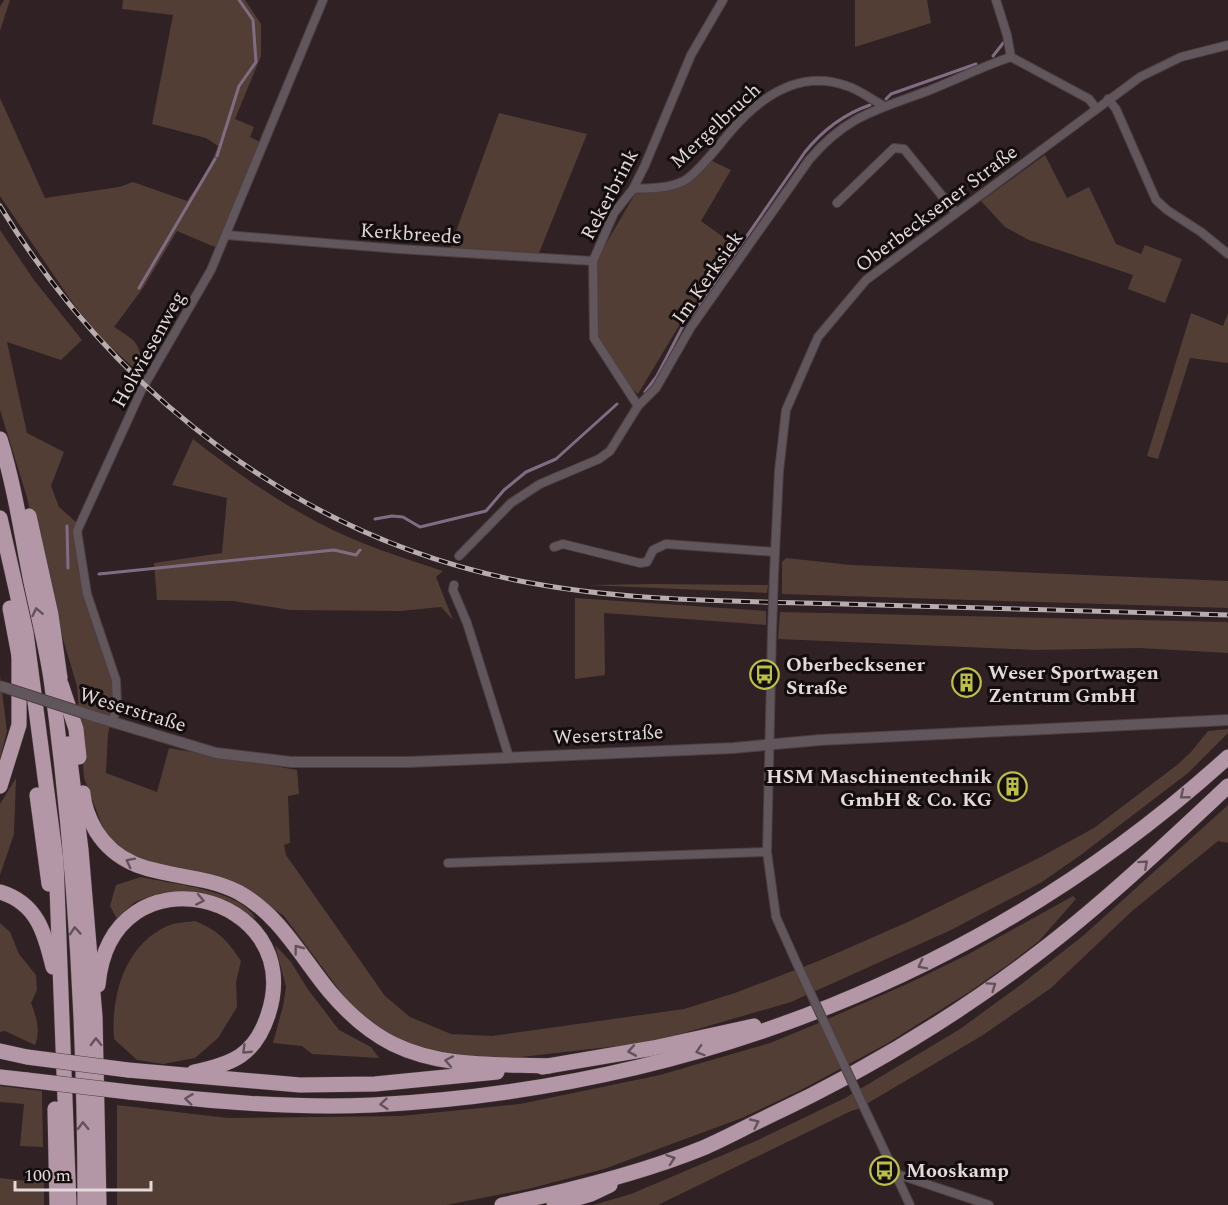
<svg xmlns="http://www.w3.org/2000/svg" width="1228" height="1205" viewBox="0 0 1228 1205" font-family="Spectral,serif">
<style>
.green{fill:#523e35}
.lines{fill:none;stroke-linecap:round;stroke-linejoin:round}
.stream{stroke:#816d83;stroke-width:3}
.minor-casing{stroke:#4d3e41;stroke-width:10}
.tertiary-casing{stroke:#4d3e41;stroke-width:12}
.motorway-casing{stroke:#4d3e41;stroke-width:16}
.minor{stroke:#61565c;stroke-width:8}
.tertiary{stroke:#61565c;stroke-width:10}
.motorway{stroke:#b397a7;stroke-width:15}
.rail-casing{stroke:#b8acae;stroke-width:5}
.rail{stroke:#140d0e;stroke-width:3;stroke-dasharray:9;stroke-linecap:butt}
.minor-bridge-casing{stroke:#4d3e41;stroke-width:10;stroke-linecap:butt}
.tertiary-bridge-casing{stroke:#4d3e41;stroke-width:12;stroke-linecap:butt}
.motorway-bridge-casing{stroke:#4d3e41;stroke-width:16;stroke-linecap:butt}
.minor-bridge{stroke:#61565c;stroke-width:8}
.tertiary-bridge{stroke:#61565c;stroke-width:10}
.motorway-bridge{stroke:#b397a7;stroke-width:15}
.oneway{stroke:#64525a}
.labels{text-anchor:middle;stroke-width:6;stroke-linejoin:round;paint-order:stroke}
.street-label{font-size:20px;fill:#e3d8da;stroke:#140d0e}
.poi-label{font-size:20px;font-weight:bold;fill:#e3d8da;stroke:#140d0e;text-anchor:start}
</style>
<rect width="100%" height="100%" fill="#302124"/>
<g class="green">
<polygon points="4,0 10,0 0,31 0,7"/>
<path d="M 123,0 L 245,0 L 261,24 L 261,56 L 235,119 L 254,127 L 250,137 L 267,145 L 222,250 L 177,231 L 143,288 L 114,327 C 143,345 138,344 144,377 L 104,341 L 74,305 L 0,196 L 0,98 L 45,198 L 119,187 L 133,182 L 187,201 L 208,171 L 218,146 L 206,138 L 152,124 L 173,15 L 122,9 Z"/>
<polygon points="855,0 927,0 931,23 855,47"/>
<polygon points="499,113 587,134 539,253 450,248"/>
<polygon points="1045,155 1067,198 1089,187 1116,244 1141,254 1145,245 1182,259 1165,303 1128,289 1133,275 1029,240 1005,227 981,201"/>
<polygon points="710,160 731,170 701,221 737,247 683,319 638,394 615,373 596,337 597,259 635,194 683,184"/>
<polygon points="0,230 34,280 82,340 61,360 7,342 27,433 64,452 51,486 59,507 77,523 81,568 111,677 115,701 108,734 106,773 157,792 169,748 297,770 299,794 288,796 290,843 284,845 286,855 385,996 410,1017 451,1034 492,1036 684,1009 735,993 821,960 910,921 1037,859 1094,828 1177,765 1191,752 1208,731 1228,729 1228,733 1188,773 1082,854 1042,882 951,930 791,1002 653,1042 486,1061 433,1055 396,1039 354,1010 284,916 244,889 157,866 128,855 106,836 84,778 77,686 57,619 26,494 0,410"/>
<polygon points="1191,313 1223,326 1228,313 1228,363 1190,358 1158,459 1147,456"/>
<path d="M 193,439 C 232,470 274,499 319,523 C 356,543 403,558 443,571 L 436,577 L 453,620 L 441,607 L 400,611 L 290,610 L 233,601 L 157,600 L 154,563 L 222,553 L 227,498 L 172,485 Z"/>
<polygon points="786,558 851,565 1228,581 1228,608 782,594 782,562"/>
<polygon points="653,584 768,585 767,593 587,585"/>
<polygon points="575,598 766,611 766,625 604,613 605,675 575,679"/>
<polygon points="780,612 1228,622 1228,653 1139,648 1037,650 778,639"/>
<polygon points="0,675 7,731 0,759"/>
<polygon points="16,778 14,834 0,875 0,804"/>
<polygon points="1228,805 1228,843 1218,841 1131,912 1051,988 983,1035 858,1109 851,1111 658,1205 593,1205 631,1194 756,1141 845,1098 960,1029 1023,983 1084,935"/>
<path d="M 141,877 C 171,884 242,890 256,919 L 226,900 L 200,893 L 160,893 L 135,902 L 117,919 L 110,906 L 116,885 Z"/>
<polygon points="1073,896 1076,899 1039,941 1009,964 969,992 888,1043 801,1090 742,1118 604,1169 528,1189 446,1205 117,1205 117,1105 228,1118 401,1116 520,1104 660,1075 770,1043 814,1025 907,984 967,955"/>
<path d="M 195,921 C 219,931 227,940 241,961 L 236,982 L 237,1007 L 218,1038 L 195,1058 L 163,1064 L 137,1060 L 114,1039 C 111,996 124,946 167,926 C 175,923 186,922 195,921 Z"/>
<path d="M 0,923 L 10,932 L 19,954 L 36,975 L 37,990 L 31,1003 C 36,1016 41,1031 35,1045 L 5,1031 L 0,1032 Z"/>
<polygon points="275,945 291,962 307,988 339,1030 371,1047 379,1058 312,1054 302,1046 273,1043 283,1006 286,987"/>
<polygon points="0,1086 42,1091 43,1147 20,1146 24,1104 0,1102"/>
<polygon points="0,1178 44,1183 44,1205 0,1205"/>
</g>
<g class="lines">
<g class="stream">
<polyline points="993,56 1004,42"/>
<polyline points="886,99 891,94 976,64"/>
<polyline points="217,156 239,86 256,62 253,20 239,0"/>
<polyline points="139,288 215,159"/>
<path d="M 645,392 L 657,376 L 687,318 L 693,314 L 805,152 C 822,131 844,114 870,105"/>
<polyline points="375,519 392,516 403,517 420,527 486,511 504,490 526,472 556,459 617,404"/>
<polyline points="67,526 68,568"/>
<polyline points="99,574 334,550 356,555 360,550"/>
</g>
<defs>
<g id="minor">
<polyline points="996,0 1007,35 1011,57 1089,99 1096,108"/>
<polyline points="1108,99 1116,109 1156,200 1167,210 1201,232 1228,254"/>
<path d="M 633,189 C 650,188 672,189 687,179 C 702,168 718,146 731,131 C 761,96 800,69 847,86 C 860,90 872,100 884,106"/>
<polyline points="837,203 894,148 904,149 956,213"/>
<polyline points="226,235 399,249 593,261"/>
<polyline points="638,406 594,338 593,261 614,213 633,189 645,165 691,55 723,0"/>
<polyline points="554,547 563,544 640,563 647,562 653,550 666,544 775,552"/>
<path d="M 459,556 L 511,503 L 540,484 L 599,459 L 610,451 L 638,406 L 656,388 L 691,327 L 809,160 C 848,114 878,110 930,90 C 958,79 983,66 1011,57"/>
<polyline points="774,574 779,471 786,410 818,337 866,280 1140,77 1181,57 1228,45"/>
<polyline points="454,585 453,590 467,623 509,757"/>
<polyline points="772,631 767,852 776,917 797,964"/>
<polyline points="113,722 117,703 116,680 87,594 77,531 141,391 211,270 323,0"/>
<polyline points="448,863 767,852"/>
<polyline points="860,1099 910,1205"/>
<polyline points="897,1174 989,1205"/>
</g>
<polyline id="tertiary" points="96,717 216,753 291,762 409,762 733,748 820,740 1228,720"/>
<g id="motorway">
<path d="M 0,439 C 14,484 21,530 30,577 C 37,611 46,645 51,679 C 75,853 85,1030 85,1205"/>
<polyline points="29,516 51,615 60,678"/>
<polyline points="0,518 26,633 56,861 69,1205"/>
<polyline points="10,608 20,661"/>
<polyline points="61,684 76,729 79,757"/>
<polyline points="68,744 81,850 95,1017 99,1205"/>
<polyline points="0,786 19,725 19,654"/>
<path d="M 83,793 C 84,806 89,819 96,831 C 129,884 189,867 238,892 C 279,914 301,957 330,992 C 347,1012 369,1032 393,1044 C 442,1068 496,1064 549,1066"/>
<polyline points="37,795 49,884"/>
<path d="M 0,892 C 37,903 45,933 53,967"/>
<path d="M 98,985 C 111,843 309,893 268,1015 C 255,1055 233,1064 194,1072"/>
<polyline points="0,1051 27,1057"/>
<polyline points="542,1067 653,1048 754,1026"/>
<polyline points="128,1070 300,1085 375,1084 497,1072"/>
<polyline points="0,1077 27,1080"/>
<path d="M 129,1092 C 210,1101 292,1109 373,1105 C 693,1088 990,973 1228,757"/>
<polyline points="55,1109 57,1205"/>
<path d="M 502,1205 C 569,1191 639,1174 703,1148 C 724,1139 744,1128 765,1118 C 861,1073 952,1019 1037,954 C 1104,903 1166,844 1228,786"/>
<polyline points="554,1205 591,1194 610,1185"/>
</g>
</defs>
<use href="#minor" class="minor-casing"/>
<use href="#tertiary" class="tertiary-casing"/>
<use href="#motorway" class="motorway-casing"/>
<use href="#minor" class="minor"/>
<use href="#tertiary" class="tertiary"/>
<use href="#motorway" class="motorway"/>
<defs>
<path id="rail" d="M 0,206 C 115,395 301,538 520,581 C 626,602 735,601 843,604 C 971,608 1100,611 1228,615"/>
</defs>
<use href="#rail" class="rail-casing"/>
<use href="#rail" class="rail"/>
<defs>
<g id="minor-bridge">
<polyline points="772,631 774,574"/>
<polyline points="797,964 860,1099"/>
</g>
<polyline id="tertiary-bridge" points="0,686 96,717"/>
<g id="motorway-bridge">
<polyline points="27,1057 128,1070"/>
<polyline points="27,1080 129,1092"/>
</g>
</defs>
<use href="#minor-bridge" class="minor-bridge-casing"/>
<use href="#tertiary-bridge" class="tertiary-bridge-casing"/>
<use href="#motorway-bridge" class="motorway-bridge-casing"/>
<use href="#minor-bridge" class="minor-bridge"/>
<use href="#tertiary-bridge" class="tertiary-bridge"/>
<use href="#motorway-bridge" class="motorway-bridge"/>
</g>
<defs><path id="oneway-chevron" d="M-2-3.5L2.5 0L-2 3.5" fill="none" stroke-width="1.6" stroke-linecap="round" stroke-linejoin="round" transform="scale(1.5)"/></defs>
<g class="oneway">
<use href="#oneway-chevron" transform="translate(37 612) rotate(-102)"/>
<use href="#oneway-chevron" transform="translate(1184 795) rotate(141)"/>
<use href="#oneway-chevron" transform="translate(130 862) rotate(-153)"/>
<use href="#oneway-chevron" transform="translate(1144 864) rotate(-42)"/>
<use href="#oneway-chevron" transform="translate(200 900) rotate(11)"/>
<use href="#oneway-chevron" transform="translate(75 931) rotate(-94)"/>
<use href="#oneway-chevron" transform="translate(298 949) rotate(-127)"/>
<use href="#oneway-chevron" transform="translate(922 965) rotate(153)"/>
<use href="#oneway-chevron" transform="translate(992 986) rotate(-35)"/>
<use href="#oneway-chevron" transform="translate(96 1042) rotate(-91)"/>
<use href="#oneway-chevron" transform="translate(246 1050) rotate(136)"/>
<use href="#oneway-chevron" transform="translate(632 1051) rotate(170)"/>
<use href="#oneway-chevron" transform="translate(700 1051) rotate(162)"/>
<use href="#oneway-chevron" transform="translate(449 1061) rotate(-169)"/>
<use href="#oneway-chevron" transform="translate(189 1099) rotate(-173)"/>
<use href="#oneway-chevron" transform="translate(384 1104) rotate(175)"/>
<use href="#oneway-chevron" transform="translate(755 1123) rotate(-25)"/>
<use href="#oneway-chevron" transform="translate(83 1126) rotate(-91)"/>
<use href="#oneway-chevron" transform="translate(671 1159) rotate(-19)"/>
</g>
<defs>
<symbol id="bus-ring" viewBox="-11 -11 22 22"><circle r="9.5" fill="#140d0e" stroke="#bcbf43" stroke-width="1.5"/><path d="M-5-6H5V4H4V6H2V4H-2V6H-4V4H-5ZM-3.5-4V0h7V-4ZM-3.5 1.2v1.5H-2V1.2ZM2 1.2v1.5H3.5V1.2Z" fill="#bcbf43"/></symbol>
<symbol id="building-ring" viewBox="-11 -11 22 22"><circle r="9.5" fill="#140d0e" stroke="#bcbf43" stroke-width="1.5"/><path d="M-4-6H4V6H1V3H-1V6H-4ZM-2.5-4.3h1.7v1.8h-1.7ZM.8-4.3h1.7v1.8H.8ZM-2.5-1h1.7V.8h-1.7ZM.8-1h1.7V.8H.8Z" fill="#bcbf43"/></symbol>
</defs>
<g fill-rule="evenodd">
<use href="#bus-ring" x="748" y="658" width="33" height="33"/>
<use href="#building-ring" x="950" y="666" width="33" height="33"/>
<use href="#building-ring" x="996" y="770" width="33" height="33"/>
<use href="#bus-ring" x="868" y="1154" width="33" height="33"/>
</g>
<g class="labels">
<g class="street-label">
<text transform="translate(715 125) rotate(-43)" y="7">Mergelbruch</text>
<text transform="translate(609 194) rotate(-62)" y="7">Rekerbrink</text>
<text transform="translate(936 208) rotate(-37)" y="7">Oberbecksener Straße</text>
<text transform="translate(411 233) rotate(4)" y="7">Kerkbreede</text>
<text transform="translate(707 277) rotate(-55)" y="7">Im Kerksiek</text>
<text transform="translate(148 349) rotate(-61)" y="7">Holwiesenweg</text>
<text transform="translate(133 709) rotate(17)" y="7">Weserstraße</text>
<text transform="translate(608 734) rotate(-3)" y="7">Weserstraße</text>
</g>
<g class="poi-label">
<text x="786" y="671">Oberbecksener<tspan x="786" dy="23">Straße</tspan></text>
<text x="988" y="679">Weser Sportwagen<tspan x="988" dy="23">Zentrum GmbH</tspan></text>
<text x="992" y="783" text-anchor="end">HSM Maschinentechnik<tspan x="992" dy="23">GmbH &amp; Co. KG</tspan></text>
<text x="906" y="1177">Mooskamp</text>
</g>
</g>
<path d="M15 1181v9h136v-9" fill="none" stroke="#e3d8da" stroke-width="3"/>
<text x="24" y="1181" font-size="18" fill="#e3d8da" stroke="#140d0e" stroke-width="4.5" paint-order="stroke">100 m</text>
</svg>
